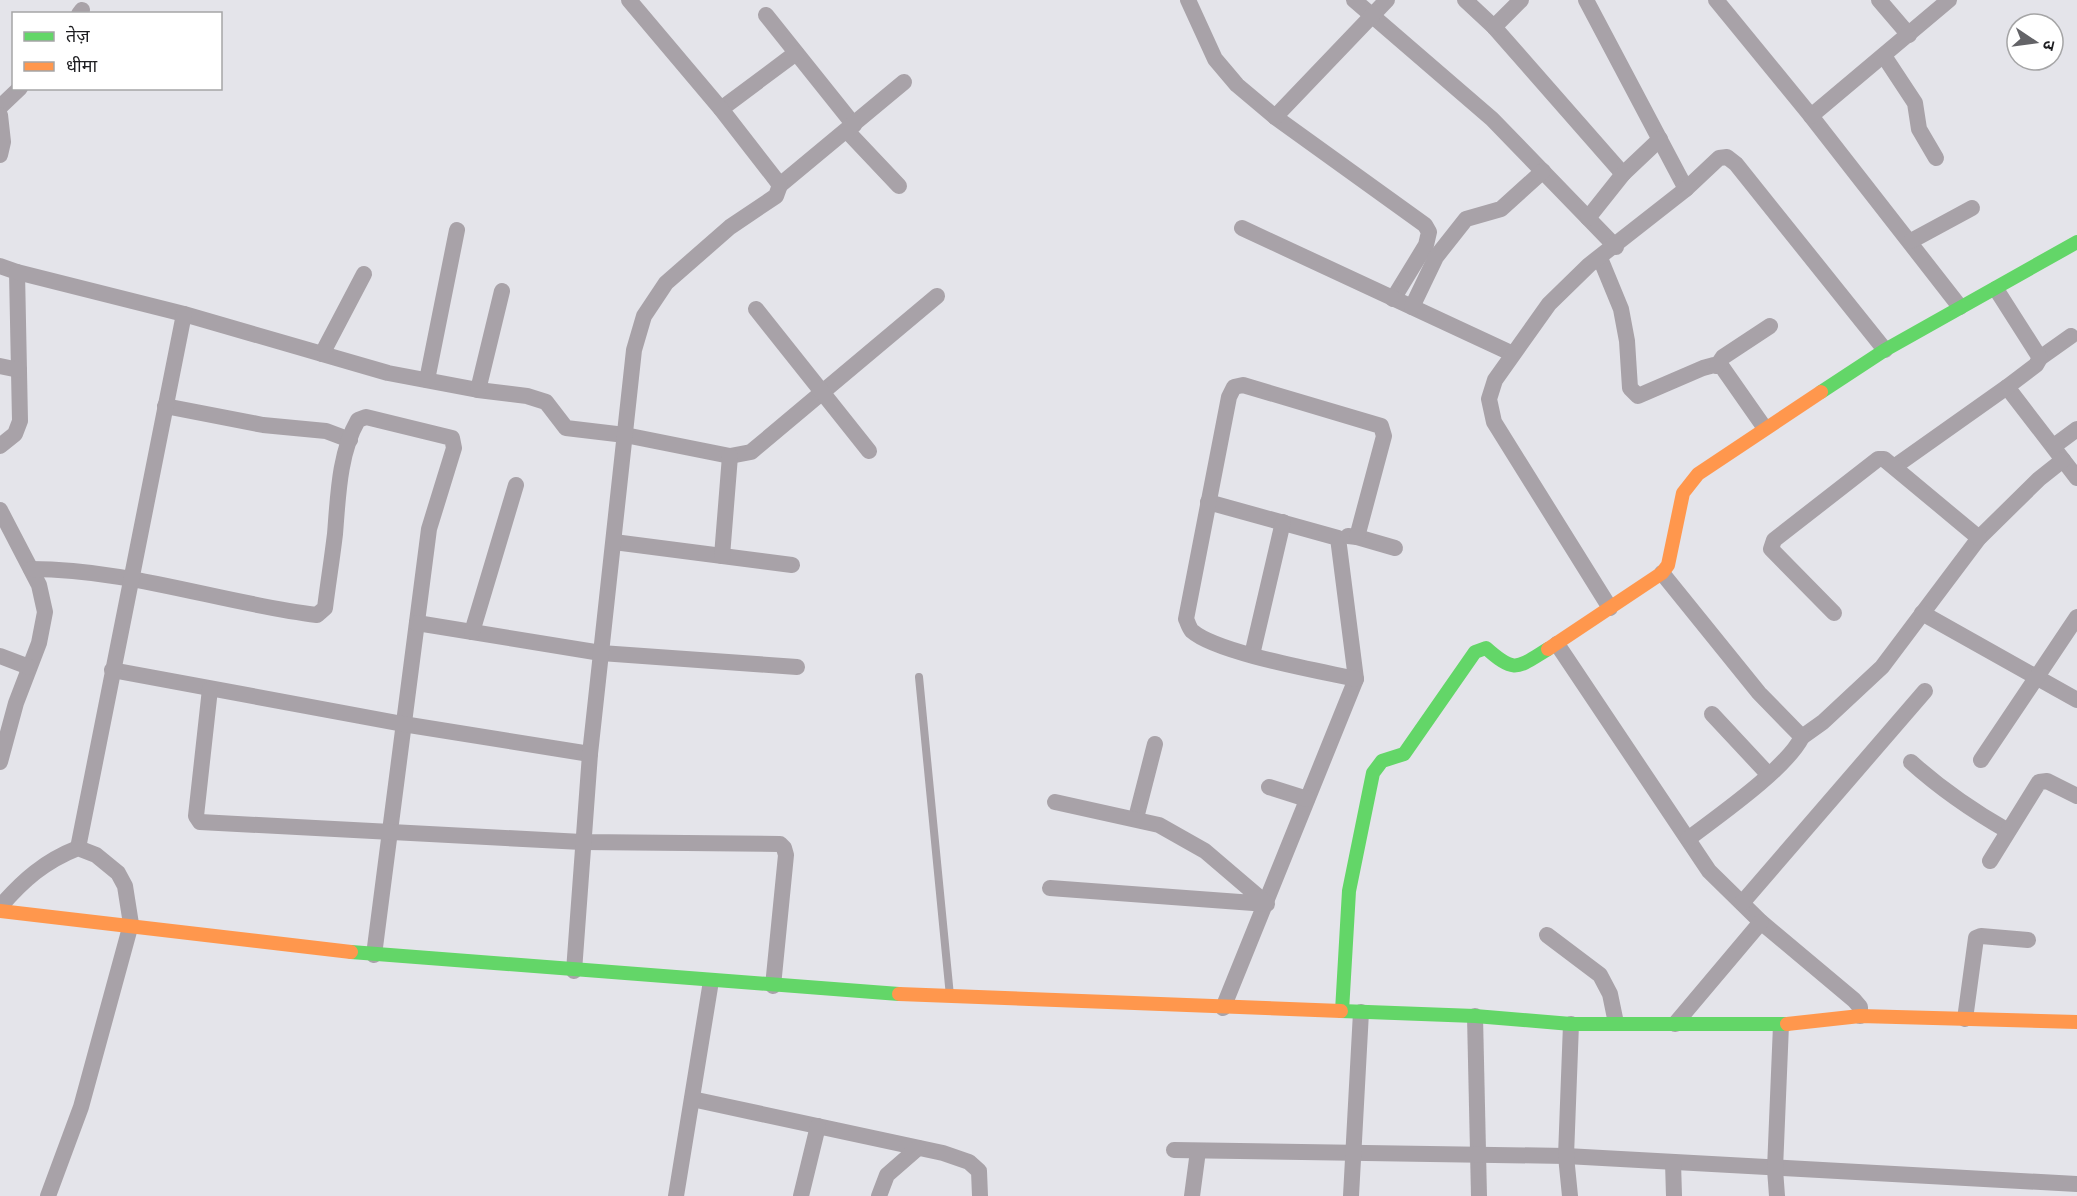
<svg xmlns="http://www.w3.org/2000/svg" width="2077" height="1196" viewBox="0 0 2077 1196" font-family="Barlow,'Noto Sans Devanagari',sans-serif">
<style>
.lines{fill:none;stroke-linecap:round;stroke-linejoin:round}
.lane{stroke:#a8a2a8;stroke-width:8}
.street{stroke:#a8a2a8;stroke-width:16}
.fast{stroke:#63d668;stroke-width:14}
.slow{stroke:#ff974d;stroke-width:14}
</style>
<rect width="100%" height="100%" fill="#e4e4ea"/>
<g class="lines">
<polyline class="lane" points="919,677 950,996"/>
<g class="street">
<polyline points="1188,0 1215,59 1237,85 1275,117 1425,225 1429,232 1426,245 1393,299"/>
<polyline points="1354,0 1492,119 1616,247"/>
<polyline points="1465,0 1494,27 1623,174"/>
<polyline points="1586,0 1686,189"/>
<polyline points="1716,0 1811,116 1960,307"/>
<polyline points="1879,0 1909,35"/>
<polyline points="79,14 82,10"/>
<polyline points="766,15 854,125"/>
<polyline points="1494,27 1521,0"/>
<polyline points="1884,56 1915,103 1919,129 1936,158"/>
<polyline points="0,107 20,88"/>
<polyline points="721,109 796,53"/>
<polyline points="0,115 3,142 0,155"/>
<polyline points="1811,116 1949,0"/>
<polyline points="1275,117 1387,0"/>
<polyline points="847,131 899,186"/>
<polyline points="780,185 904,82"/>
<polyline points="1588,218 1623,174 1660,139"/>
<polyline points="1242,228 1513,354"/>
<polyline points="1911,241 1972,208"/>
<polyline points="1600,258 1621,309 1627,341 1630,388 1638,396 1703,368 1714,365 1722,367 1764,427"/>
<polyline points="0,266 17,272 20,421 15,434 0,446"/>
<polyline points="17,272 184,314 388,373 478,390 527,396 546,402 566,428 625,435 730,456 751,452 937,296"/>
<polyline points="1412,307 1436,257 1466,219 1501,209 1543,171"/>
<polyline points="756,309 869,451"/>
<polyline points="322,354 364,274"/>
<polyline points="2040,358 2071,336"/>
<polyline points="0,366 19,370"/>
<polyline points="1717,366 1723,357 1770,326"/>
<polyline points="427,380 457,230"/>
<polyline points="2007,387 2077,478"/>
<polyline points="478,390 502,291"/>
<polyline points="165,406 263,425 326,431 350,440"/>
<polyline points="2054,446 2077,429"/>
<polyline points="1894,467 2007,387 2036,365 2040,358 1996,289"/>
<polyline points="1208,502 1338,538 1356,679 1223,1008"/>
<polyline points="0,510 39,585 45,612 39,643 16,703 0,762"/>
<polyline points="1348,536 1357,537 1395,548"/>
<polyline points="614,542 792,565"/>
<polyline points="722,556 730,456"/>
<path d="M 31,569 C 129,569 221,603 317,615 L 325,608 C 328,584 332,559 335,534 C 338,498 339,453 358,420 L 366,417 L 452,438 L 454,448 L 429,529 L 374,955"/>
<polyline points="1662,573 1759,693 1802,737 1823,722 1882,667 1979,538 2039,479 2063,460"/>
<polyline points="1610,608 1494,422 1489,399 1495,380 1549,304 1589,265 1686,189 1719,158 1727,157 1736,164 1885,350"/>
<polyline points="1834,613 1771,549 1774,540 1878,459 1884,459 1979,538"/>
<polyline points="1922,613 2077,700"/>
<polyline points="417,623 601,653 797,667"/>
<polyline points="472,632 516,485"/>
<polyline points="1557,644 1709,871 1761,922 1854,1000 1860,1007 1860,1016"/>
<polyline points="1252,655 1283,522"/>
<polyline points="0,656 29,667"/>
<polyline points="112,670 403,724 590,754"/>
<path d="M 1356,679 C 1320,671 1217,653 1192,631 C 1189,628 1188,623 1186,619 L 1229,397 L 1234,387 L 1243,385 L 1381,426 L 1384,436 L 1357,537"/>
<polyline points="210,689 196,816 200,822 582,842 780,844 784,848 786,855 773,986"/>
<polyline points="1712,714 1768,774"/>
<polyline points="1981,760 2077,617"/>
<path d="M 1911,762 C 1941,789 1973,811 2008,831"/>
<polyline points="1269,787 1307,799"/>
<polyline points="1136,818 1155,744"/>
<path d="M 1688,839 C 1718,816 1786,769 1802,737"/>
<polyline points="78,848 184,314"/>
<polyline points="1990,861 2039,782 2047,781 2077,796"/>
<polyline points="1050,888 1267,904 1205,851 1159,825 1055,802"/>
<polyline points="1742,903 1925,691"/>
<path d="M 0,907 C 23,880 45,861 78,848 L 96,855 L 118,873 L 125,886 L 131,924 L 81,1107 L 48,1196"/>
<polyline points="1547,935 1600,975 1610,994 1616,1023"/>
<polyline points="574,971 590,754 634,350 644,316 666,283 730,227 776,196 780,185 721,109 629,0"/>
<polyline points="1475,1016 1479,1196"/>
<polyline points="1965,1019 1976,938 1981,936 2028,940"/>
<polyline points="1675,1024 1761,922"/>
<polyline points="692,1099 943,1153 969,1162 979,1171 980,1196"/>
<polyline points="1174,1150 1566,1156 2077,1184"/>
<polyline points="1673,1162 1674,1196"/>
<polyline points="676,1196 711,981"/>
<polyline points="801,1196 818,1126"/>
<polyline points="879,1196 887,1175 918,1148"/>
<polyline points="1192,1196 1198,1151"/>
<polyline points="1351,1196 1361,1012"/>
<polyline points="1570,1196 1566,1156 1571,1024"/>
<polyline points="1777,1196 1775,1169 1781,1025"/>
</g>
<g class="fast">
<polyline points="1821,392 1885,350 2077,242"/>
<polyline points="351,952 899,994"/>
<polyline points="1341,1011 1475,1016 1571,1024 1787,1024"/>
<path d="M 1342,1011 L 1349,891 L 1373,773 L 1382,761 L 1404,754 L 1475,652 L 1486,648 C 1515,674 1517,668 1548,649"/>
</g>
<g class="slow">
<polyline points="1548,649 1662,573 1668,565 1683,493 1698,474 1821,392"/>
<polyline points="0,911 351,952"/>
<polyline points="899,994 1341,1011"/>
<polyline points="1787,1024 1860,1016 2077,1022"/>
</g>
</g>
<rect x="12" y="12" width="210" height="78" fill="#ffffff" stroke="#a5a5a6" stroke-width="1.5"/>
<rect x="24" y="32" width="30" height="9" fill="#63d668" stroke="#a5a5a6" stroke-width="1.5"/>
<text x="66" y="42" font-size="18" fill="#1e1e21">तेज़</text>
<rect x="24" y="62" width="30" height="9" fill="#ff974d" stroke="#a5a5a6" stroke-width="1.5"/>
<text x="66" y="72" font-size="18" fill="#1e1e21">धीमा</text>
<g transform="translate(2035 42) rotate(103)"><circle r="28" fill="#ffffff" stroke="#a5a5a6" stroke-width="1.5"/>
<path d="M0-4.5L10 22L0 15L-10 22Z" fill="#636367"/>
<text y="-9" font-size="16" font-weight="bold" text-anchor="middle" fill="#1e1e21">उ</text>
</g>
</svg>
